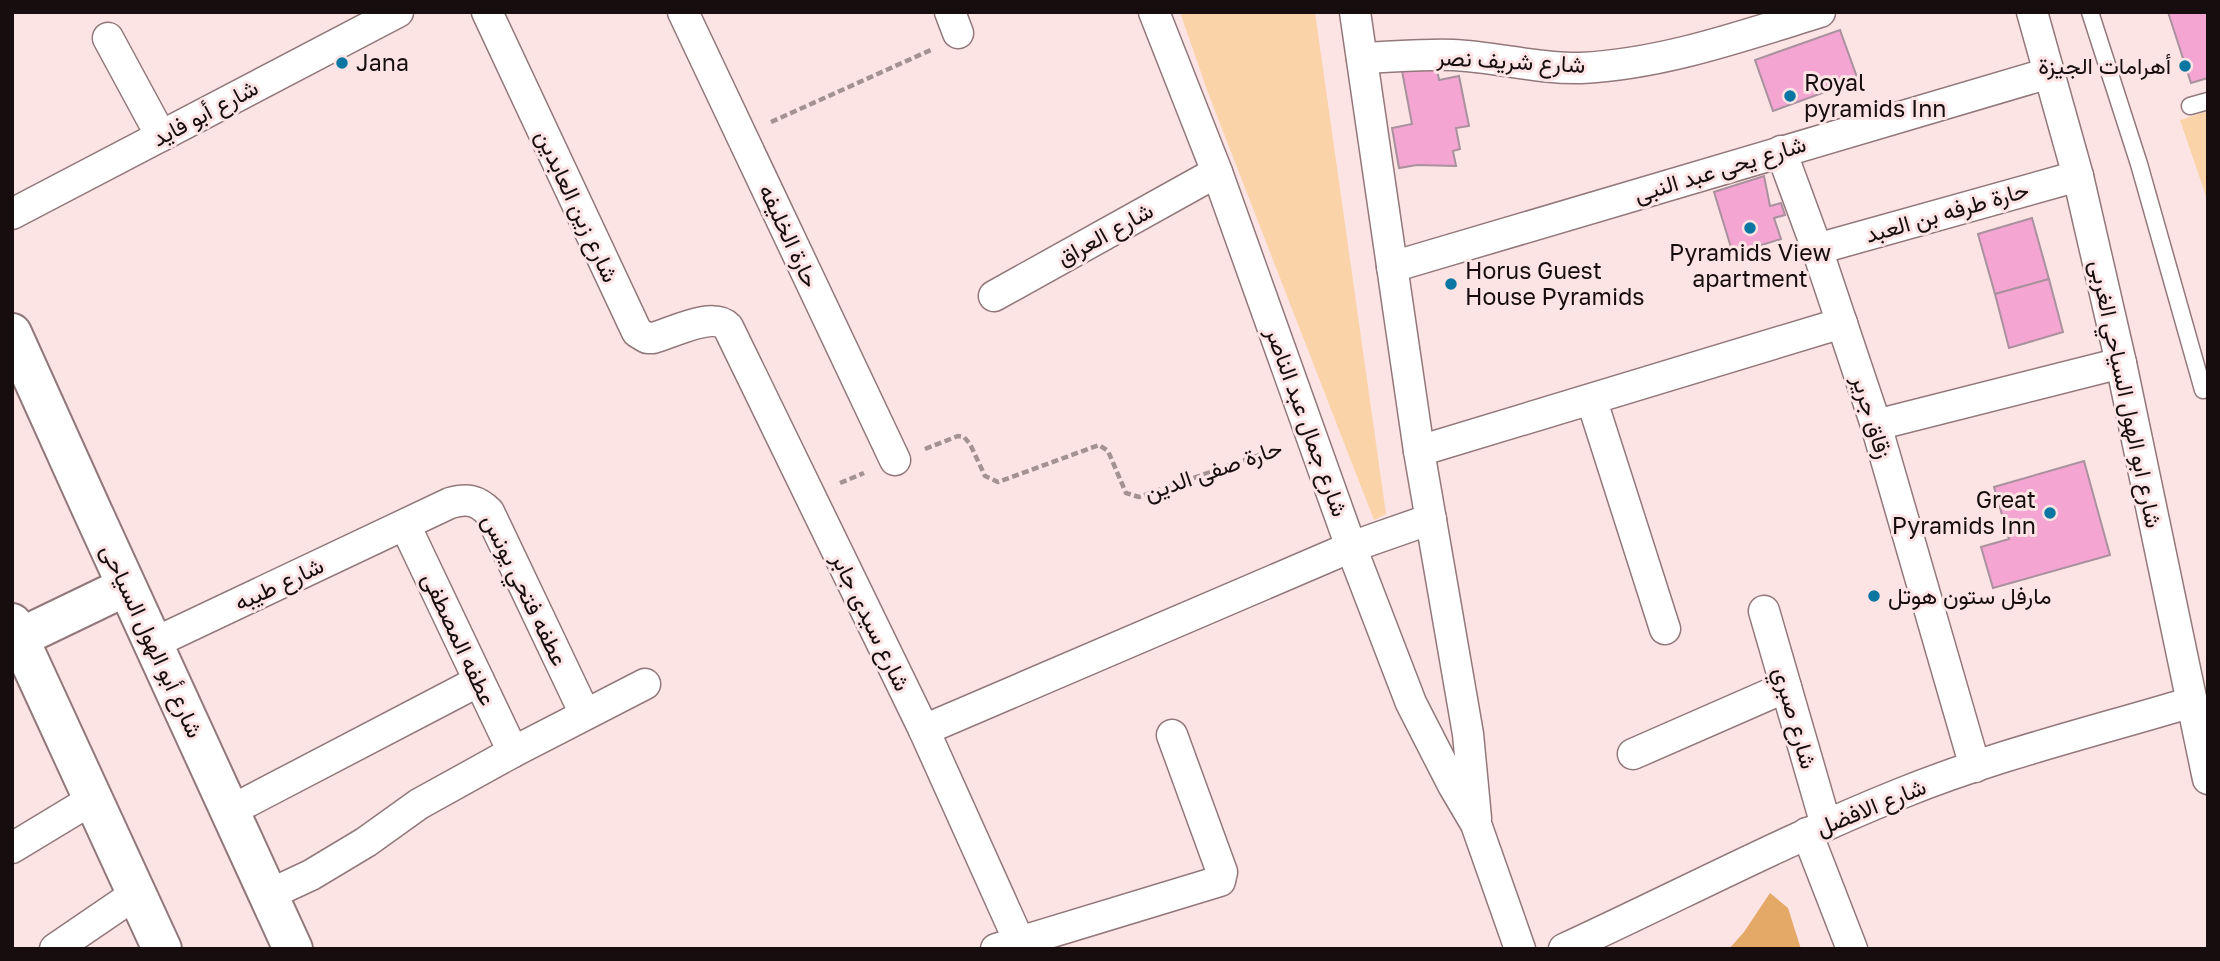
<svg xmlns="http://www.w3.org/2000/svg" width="2220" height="961" viewBox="0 0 2220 961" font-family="'Golos Text',Vazirmatn,sans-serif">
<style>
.green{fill:#fbd3a9}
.forest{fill:#e4a967}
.building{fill:#f4a5d2;stroke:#a9919e;stroke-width:2}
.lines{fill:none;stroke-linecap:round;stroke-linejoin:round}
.lane-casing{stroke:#92787a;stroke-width:19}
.street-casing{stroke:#92787a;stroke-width:33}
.secondary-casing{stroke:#92787a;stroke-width:42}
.path{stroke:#a49293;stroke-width:4.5;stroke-dasharray:7 3.5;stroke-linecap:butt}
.lane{stroke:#fff;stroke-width:16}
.street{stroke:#fff;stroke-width:30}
.secondary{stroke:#fff;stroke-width:38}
.poi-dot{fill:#0b76a1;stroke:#fce4e5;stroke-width:2.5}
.labels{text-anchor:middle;stroke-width:6;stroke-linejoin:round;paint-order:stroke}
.street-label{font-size:23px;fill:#170d0e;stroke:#fce4e5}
.poi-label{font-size:23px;fill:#170d0e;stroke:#fce4e5;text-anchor:start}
</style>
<rect width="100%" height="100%" fill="#fce4e5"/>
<g class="green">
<polygon points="1180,12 1315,12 1386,514 1374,520 1207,90"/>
<polygon points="2208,111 2208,202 2180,120"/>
</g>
<polygon class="forest" points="1770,893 1788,908 1801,949 1729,949 1744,932"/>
<g class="building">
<polygon points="2168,12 2208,12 2208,78 2191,83"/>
<polygon points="1840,30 1858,80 1773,111 1755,60"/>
<polygon points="1436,64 1439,80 1459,76 1469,126 1456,128 1460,149 1453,151 1456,166 1417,165 1399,168 1392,128 1412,124 1402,71"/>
<polygon points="1764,176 1770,206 1781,203 1785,215 1774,218 1781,239 1733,254 1714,192"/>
<polygon points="2032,218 2049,279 1995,294 1978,234"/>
<polygon points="2049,279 2063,332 2009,348 1995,294"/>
<polygon points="2084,461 2110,555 1993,588 1981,547 2009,539 1994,487"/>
</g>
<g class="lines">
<defs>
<g id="lane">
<polyline points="2090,12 2139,164 2203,390"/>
<polyline points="2190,106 2208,101"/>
</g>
<g id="street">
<path d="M 487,12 L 637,332 L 647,338 L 653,338 C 672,333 713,311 728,327 L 924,730 L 1019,941"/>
<polyline points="683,12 895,460"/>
<polyline points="950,12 958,33"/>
<polyline points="1154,12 1217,172 1351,547 1411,703 1453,785 1476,824 1520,949"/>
<polyline points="1355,12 1419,451 1468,734 1476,818"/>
<polyline points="2032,12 2078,176 2121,363 2208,779"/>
<polyline points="108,38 161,136"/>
<path d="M 1362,58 C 1392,57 1423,54 1453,55 C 1496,57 1538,69 1581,68 C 1663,64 1742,36 1820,12"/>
<polyline points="1781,151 1817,249 1876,425 1975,767"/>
<polyline points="12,214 398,12"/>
<polyline points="1817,249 2078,176"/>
<polyline points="1392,267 2049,73"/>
<polyline points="994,296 1217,172"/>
<polyline points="1592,401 1665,629"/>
<polyline points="1876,425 2121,363"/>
<polyline points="1419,451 1842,323"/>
<polyline points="405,525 513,752"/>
<polyline points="1764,611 1826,825"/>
<path d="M 154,643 L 450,503 C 467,498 477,500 489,512 L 585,714"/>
<polyline points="924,730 1351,547 1431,519"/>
<polyline points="1633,754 1786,687"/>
<polyline points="230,811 479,681"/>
<polyline points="1807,833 1852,949"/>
<polyline points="12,848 93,799"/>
<polyline points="268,895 311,875 366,842 419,804 513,752 645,684"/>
<polyline points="55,949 137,893"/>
<polyline points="996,949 1220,881 1222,872 1172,735"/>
<path d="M 1564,949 C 1677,897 1787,839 1902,793 C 1996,755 2096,731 2192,702"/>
</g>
<g id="secondary">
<path d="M 12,333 C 104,539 199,743 293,949"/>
<polyline points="12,623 162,949"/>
<polyline points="19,638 125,587"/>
</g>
</defs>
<use href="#lane" class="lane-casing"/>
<use href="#street" class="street-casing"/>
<use href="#secondary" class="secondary-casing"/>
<g class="path">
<polyline points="771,122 933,49"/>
<polyline points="925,449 958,436 964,437 970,444 985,476 998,482 1099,445 1108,451 1126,493 1139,497 1282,447"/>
<polyline points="840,483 864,473"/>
</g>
<use href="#lane" class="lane"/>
<use href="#street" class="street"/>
<use href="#secondary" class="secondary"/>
</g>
<g class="poi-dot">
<circle cx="342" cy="63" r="7"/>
<circle cx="2185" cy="66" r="7"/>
<circle cx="1790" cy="96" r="7"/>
<circle cx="1750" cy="228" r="7"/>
<circle cx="1451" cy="284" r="7"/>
<circle cx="2050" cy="513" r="7"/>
<circle cx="1874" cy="596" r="7"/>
</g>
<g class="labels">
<g class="street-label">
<text transform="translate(1511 61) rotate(3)" y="8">شارع شريف نصر</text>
<text transform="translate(205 113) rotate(-28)" y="8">شارع أبو فايد</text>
<text transform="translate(1720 169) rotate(-17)" y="8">شارع يحى عبد النبى</text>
<text transform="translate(577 206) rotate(65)" y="8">شارع زين العابدين</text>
<text transform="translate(1947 212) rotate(-16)" y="8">حارة طرفه بن العبد</text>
<text transform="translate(1105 234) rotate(-29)" y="8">شارع العراق</text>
<text transform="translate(789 236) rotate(65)" y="8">حارة الخليفه</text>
<text transform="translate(2126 394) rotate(78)" y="8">شارع ابو الهول السياحي الغربى</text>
<text transform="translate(1872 417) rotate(73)" y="8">زقاق جرير</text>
<text transform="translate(1307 422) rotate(70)" y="8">شارع جمال عبد الناصر</text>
<text transform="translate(1213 470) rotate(-19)" y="8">حارة صفى الدين</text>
<text transform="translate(279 584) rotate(-25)" y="8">شارع طيبه</text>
<text transform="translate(525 590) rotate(64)" y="8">عطفه فتحي يونس</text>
<text transform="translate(871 622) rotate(64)" y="8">شارع سيدى جابر</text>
<text transform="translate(459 639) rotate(65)" y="8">عطفه المصطفى</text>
<text transform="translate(152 641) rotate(65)" y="8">شارع أبو الهول السياحى</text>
<text transform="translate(1795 718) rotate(74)" y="8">شارع صبري</text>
<text transform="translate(1871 807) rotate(-22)" y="8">شارع الافضل</text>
</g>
<g class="poi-label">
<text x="356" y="71">Jana</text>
<text x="2171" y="74" text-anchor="end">أهرامات الجيزة</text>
<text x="1804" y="91">Royal<tspan x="1804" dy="26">pyramids Inn</tspan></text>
<text x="1750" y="261" text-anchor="middle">Pyramids View<tspan x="1750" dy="26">apartment</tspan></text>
<text x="1465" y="279">Horus Guest<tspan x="1465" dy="26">House Pyramids</tspan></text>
<text x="2036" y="508" text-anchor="end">Great<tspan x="2036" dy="26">Pyramids Inn</tspan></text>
<text x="1888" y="604">مارفل ستون هوتل</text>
</g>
</g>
<rect width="2220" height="961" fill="none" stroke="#170d0e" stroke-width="28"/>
</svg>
